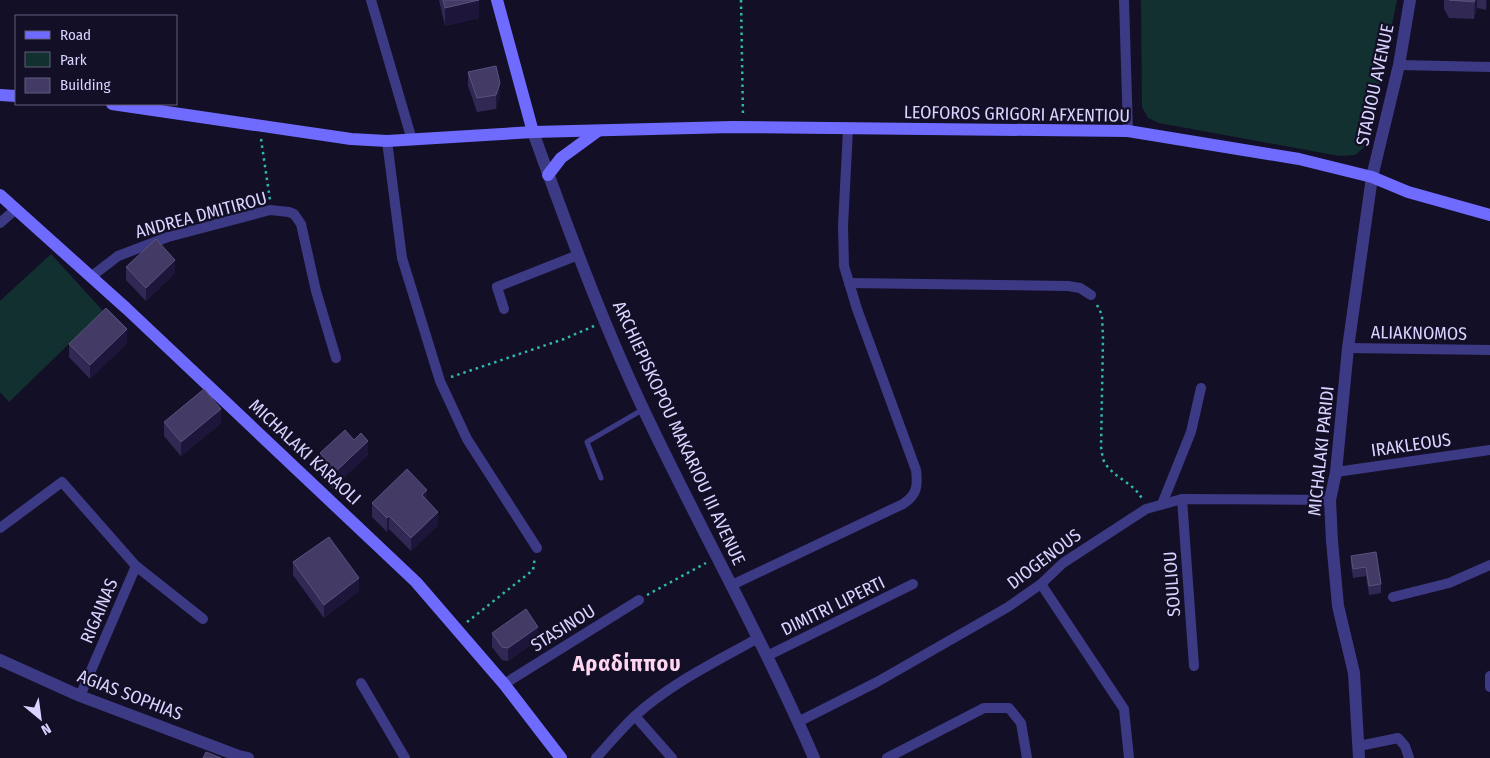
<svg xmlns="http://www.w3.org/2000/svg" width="1490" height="758" viewBox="0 0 1490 758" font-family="'Fira Sans Condensed',sans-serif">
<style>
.green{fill:#12302f}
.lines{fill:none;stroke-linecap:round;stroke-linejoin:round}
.path{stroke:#2fb8b0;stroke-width:2.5;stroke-dasharray:2.5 4;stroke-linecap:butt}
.service{stroke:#3d3a85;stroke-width:5}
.minor{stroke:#3d3a85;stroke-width:10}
.tertiary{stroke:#3d3a85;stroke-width:12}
.secondary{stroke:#6f6bff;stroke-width:12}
.wall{fill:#312854}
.shaded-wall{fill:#1d163a}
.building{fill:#433a66;stroke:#5a527e}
.labels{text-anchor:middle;stroke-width:4.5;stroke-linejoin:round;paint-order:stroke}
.street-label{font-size:18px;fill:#d9d4ff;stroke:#130f26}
.district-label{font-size:22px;font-weight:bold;letter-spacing:1px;fill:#ffd6f0;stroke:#130f26}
</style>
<rect width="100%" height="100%" fill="#130f26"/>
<g class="green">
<polygon points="1141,0 1397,0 1367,145 1355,155 1339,156 1159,123 1148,118 1142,107"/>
<polygon points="51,254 103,311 9,402 0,392 0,301"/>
</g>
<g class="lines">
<g class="path">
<polyline points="741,0 743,116"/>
<polyline points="261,139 270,200"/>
<path d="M 1097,305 L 1102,315 L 1103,339 L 1101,447 C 1102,451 1102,455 1103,459 C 1110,477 1134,482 1142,499"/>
<polyline points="451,377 564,339 594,326"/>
<polyline points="647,595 706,563"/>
<polyline points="467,622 533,570 535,557"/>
</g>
<polyline class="service" points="601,478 587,442 642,410"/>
<g class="minor">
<polyline points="371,0 412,140"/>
<polyline points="1124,0 1128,131"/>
<polyline points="1399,65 1490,67"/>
<polyline points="387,141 402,258 440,381 467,439 537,548"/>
<polyline points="0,223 16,209"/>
<polyline points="92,276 118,256 168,237 270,210 289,212 294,214 301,224 316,291 336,358"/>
<polyline points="849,283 1068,286 1080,288 1091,295"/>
<polyline points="504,309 497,287 578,255"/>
<polyline points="1348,348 1490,350"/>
<polyline points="1336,472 1490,450"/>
<polyline points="1182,499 1194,666"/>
<polyline points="1162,504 1191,432 1201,388"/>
<polyline points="0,528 62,482 136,566 203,619"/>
<polyline points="1041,584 1124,709 1129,758"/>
<path d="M 732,585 L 903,504 C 917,495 918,486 916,470 L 857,309 L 844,266 L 843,226 L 848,129"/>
<polyline points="1393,597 1449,583 1490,565"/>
<polyline points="767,656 913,584"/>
<polyline points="1490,676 1490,687"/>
<polyline points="361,683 405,758"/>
<polyline points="504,684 639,600"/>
<polyline points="80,696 136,566"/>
<polyline points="635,716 672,758"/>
<polyline points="798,722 877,682 1008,607 1041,584 1063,563 1146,509 1182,499 1330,500"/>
<polyline points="1359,746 1398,738 1405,746 1409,758"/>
<path d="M 596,758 C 609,744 621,729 635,716 C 671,683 716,662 758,638"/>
<polyline points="887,758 984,708 1009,708 1021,723 1027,758"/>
</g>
<g class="tertiary">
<path d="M 533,132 C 566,223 599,314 640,402 C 696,522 762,637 814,758"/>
<polyline points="0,660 80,696 239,756 248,758"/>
<polyline points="1359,758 1354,673 1338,606 1332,541 1330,500 1336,472 1348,348 1372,177 1399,65 1410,0"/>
</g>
<g class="secondary">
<polyline points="497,0 533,132"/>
<polyline points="0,95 16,96"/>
<polyline points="112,104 351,139 387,141 533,132 732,127 1128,131 1299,159 1372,177 1408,192 1490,215"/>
<polyline points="548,175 561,158 598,131"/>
<polyline points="0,195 127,309 416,582 504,684 561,758"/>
</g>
</g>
<g class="wall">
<polygon points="439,0 479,0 479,18 445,26"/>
<polygon points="1444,0 1487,0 1486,10 1477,8 1474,19 1449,18 1444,9"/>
<polygon points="468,72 500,96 496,109 477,112 468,86"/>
<polygon points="126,267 175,273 146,301 126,280"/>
<polygon points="127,343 90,379 69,357 69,344"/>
<polygon points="164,422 221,423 181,456 164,436"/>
<polygon points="320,453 368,455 332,488 324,480 324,472 320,467"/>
<polygon points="427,501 438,525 411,551 389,529 387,532 372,517 372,503"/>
<polygon points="1376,552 1381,584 1381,593 1369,595 1366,576 1353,578 1351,565 1351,556"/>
<polygon points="293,562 359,591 324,618 293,575"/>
<polygon points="492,633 538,640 508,661 502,660 492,647"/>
</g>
<g class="shaded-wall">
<polygon points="479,0 479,18 445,26 445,8"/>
<polygon points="1475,0 1477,0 1477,8 1474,19"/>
<polygon points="1486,0 1487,0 1486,10"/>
<polygon points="500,83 500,96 496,109 496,95"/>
<polygon points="175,260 175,273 146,301 146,288"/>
<polygon points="127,329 127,343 90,379 90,365"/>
<polygon points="221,409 221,423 181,456 181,442"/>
<polygon points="368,441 368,455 332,488 332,475"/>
<polygon points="427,490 427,504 422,495"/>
<polygon points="438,512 438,525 411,551 411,538"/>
<polygon points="389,516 389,529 387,532 387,518"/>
<polygon points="359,578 359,591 324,618 324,605"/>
<polygon points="538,627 538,640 508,661 508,648"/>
</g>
<g class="building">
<polygon points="443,0 479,0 445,8"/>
<polygon points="1449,0 1475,0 1474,2"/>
<polygon points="496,66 500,83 496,95 477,98 468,72"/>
<polygon points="156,239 175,260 146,288 126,267"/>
<polygon points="106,308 127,329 90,365 69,344"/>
<polygon points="204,389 221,409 181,442 164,422"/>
<polygon points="345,430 354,440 361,433 368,441 332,475 324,467 329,463 320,453"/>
<polygon points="407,469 427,490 422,495 438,512 411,538 389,516 387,518 372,503"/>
<polygon points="329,537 359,578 324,605 293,562"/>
<polygon points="1376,552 1381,584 1369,586 1366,567 1353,569 1351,556"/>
<polygon points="526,609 538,627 508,648 502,647 492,633"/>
<polygon points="206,752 221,758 203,758"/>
</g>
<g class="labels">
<g class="street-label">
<text transform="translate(1375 85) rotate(-78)" y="6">STADIOU AVENUE</text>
<text transform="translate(1017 114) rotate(1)" y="6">LEOFOROS GRIGORI AFXENTIOU</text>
<text transform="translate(201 215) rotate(-15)" y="6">ANDREA DMITIROU</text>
<text transform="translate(1419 333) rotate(1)" y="6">ALIAKNOMOS</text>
<text transform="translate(679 433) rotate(65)" y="6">ARCHIEPISKOPOU MAKARIOU III AVENUE</text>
<text transform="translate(1411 445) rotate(-8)" y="6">IRAKLEOUS</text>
<text transform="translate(1321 451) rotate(-84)" y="6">MICHALAKI PARIDI</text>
<text transform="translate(305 452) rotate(43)" y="6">MICHALAKI KARAOLI</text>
<text transform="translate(1044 559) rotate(-37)" y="6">DIOGENOUS</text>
<text transform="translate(1172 584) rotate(-94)" y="6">SOULIOU</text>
<text transform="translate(833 606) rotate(-26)" y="6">DIMITRI LIPERTI</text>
<text transform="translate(99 611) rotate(-67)" y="6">RIGAINAS</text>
<text transform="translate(563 628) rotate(-32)" y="6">STASINOU</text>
<text transform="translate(130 695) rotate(21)" y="6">AGIAS SOPHIAS</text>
</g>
<g class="district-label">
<text x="627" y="671">Αραδίππου</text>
</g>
</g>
<rect x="15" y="15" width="162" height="90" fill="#130f26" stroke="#625e7d"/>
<rect x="25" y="31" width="25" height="8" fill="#6f6bff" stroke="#625e7d"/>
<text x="60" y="40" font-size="15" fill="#d9d4ff">Road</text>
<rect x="25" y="52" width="25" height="15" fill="#12302f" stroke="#625e7d"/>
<text x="60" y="65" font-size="15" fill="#d9d4ff">Park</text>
<rect x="25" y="78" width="25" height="15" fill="#433a66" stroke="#625e7d"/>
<text x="60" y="90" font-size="15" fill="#d9d4ff">Building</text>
<g transform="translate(40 718) rotate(151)" stroke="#130f26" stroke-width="4" paint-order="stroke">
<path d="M0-4L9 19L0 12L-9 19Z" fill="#d9d4ff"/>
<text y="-8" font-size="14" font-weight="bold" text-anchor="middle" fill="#d9d4ff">N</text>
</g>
</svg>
